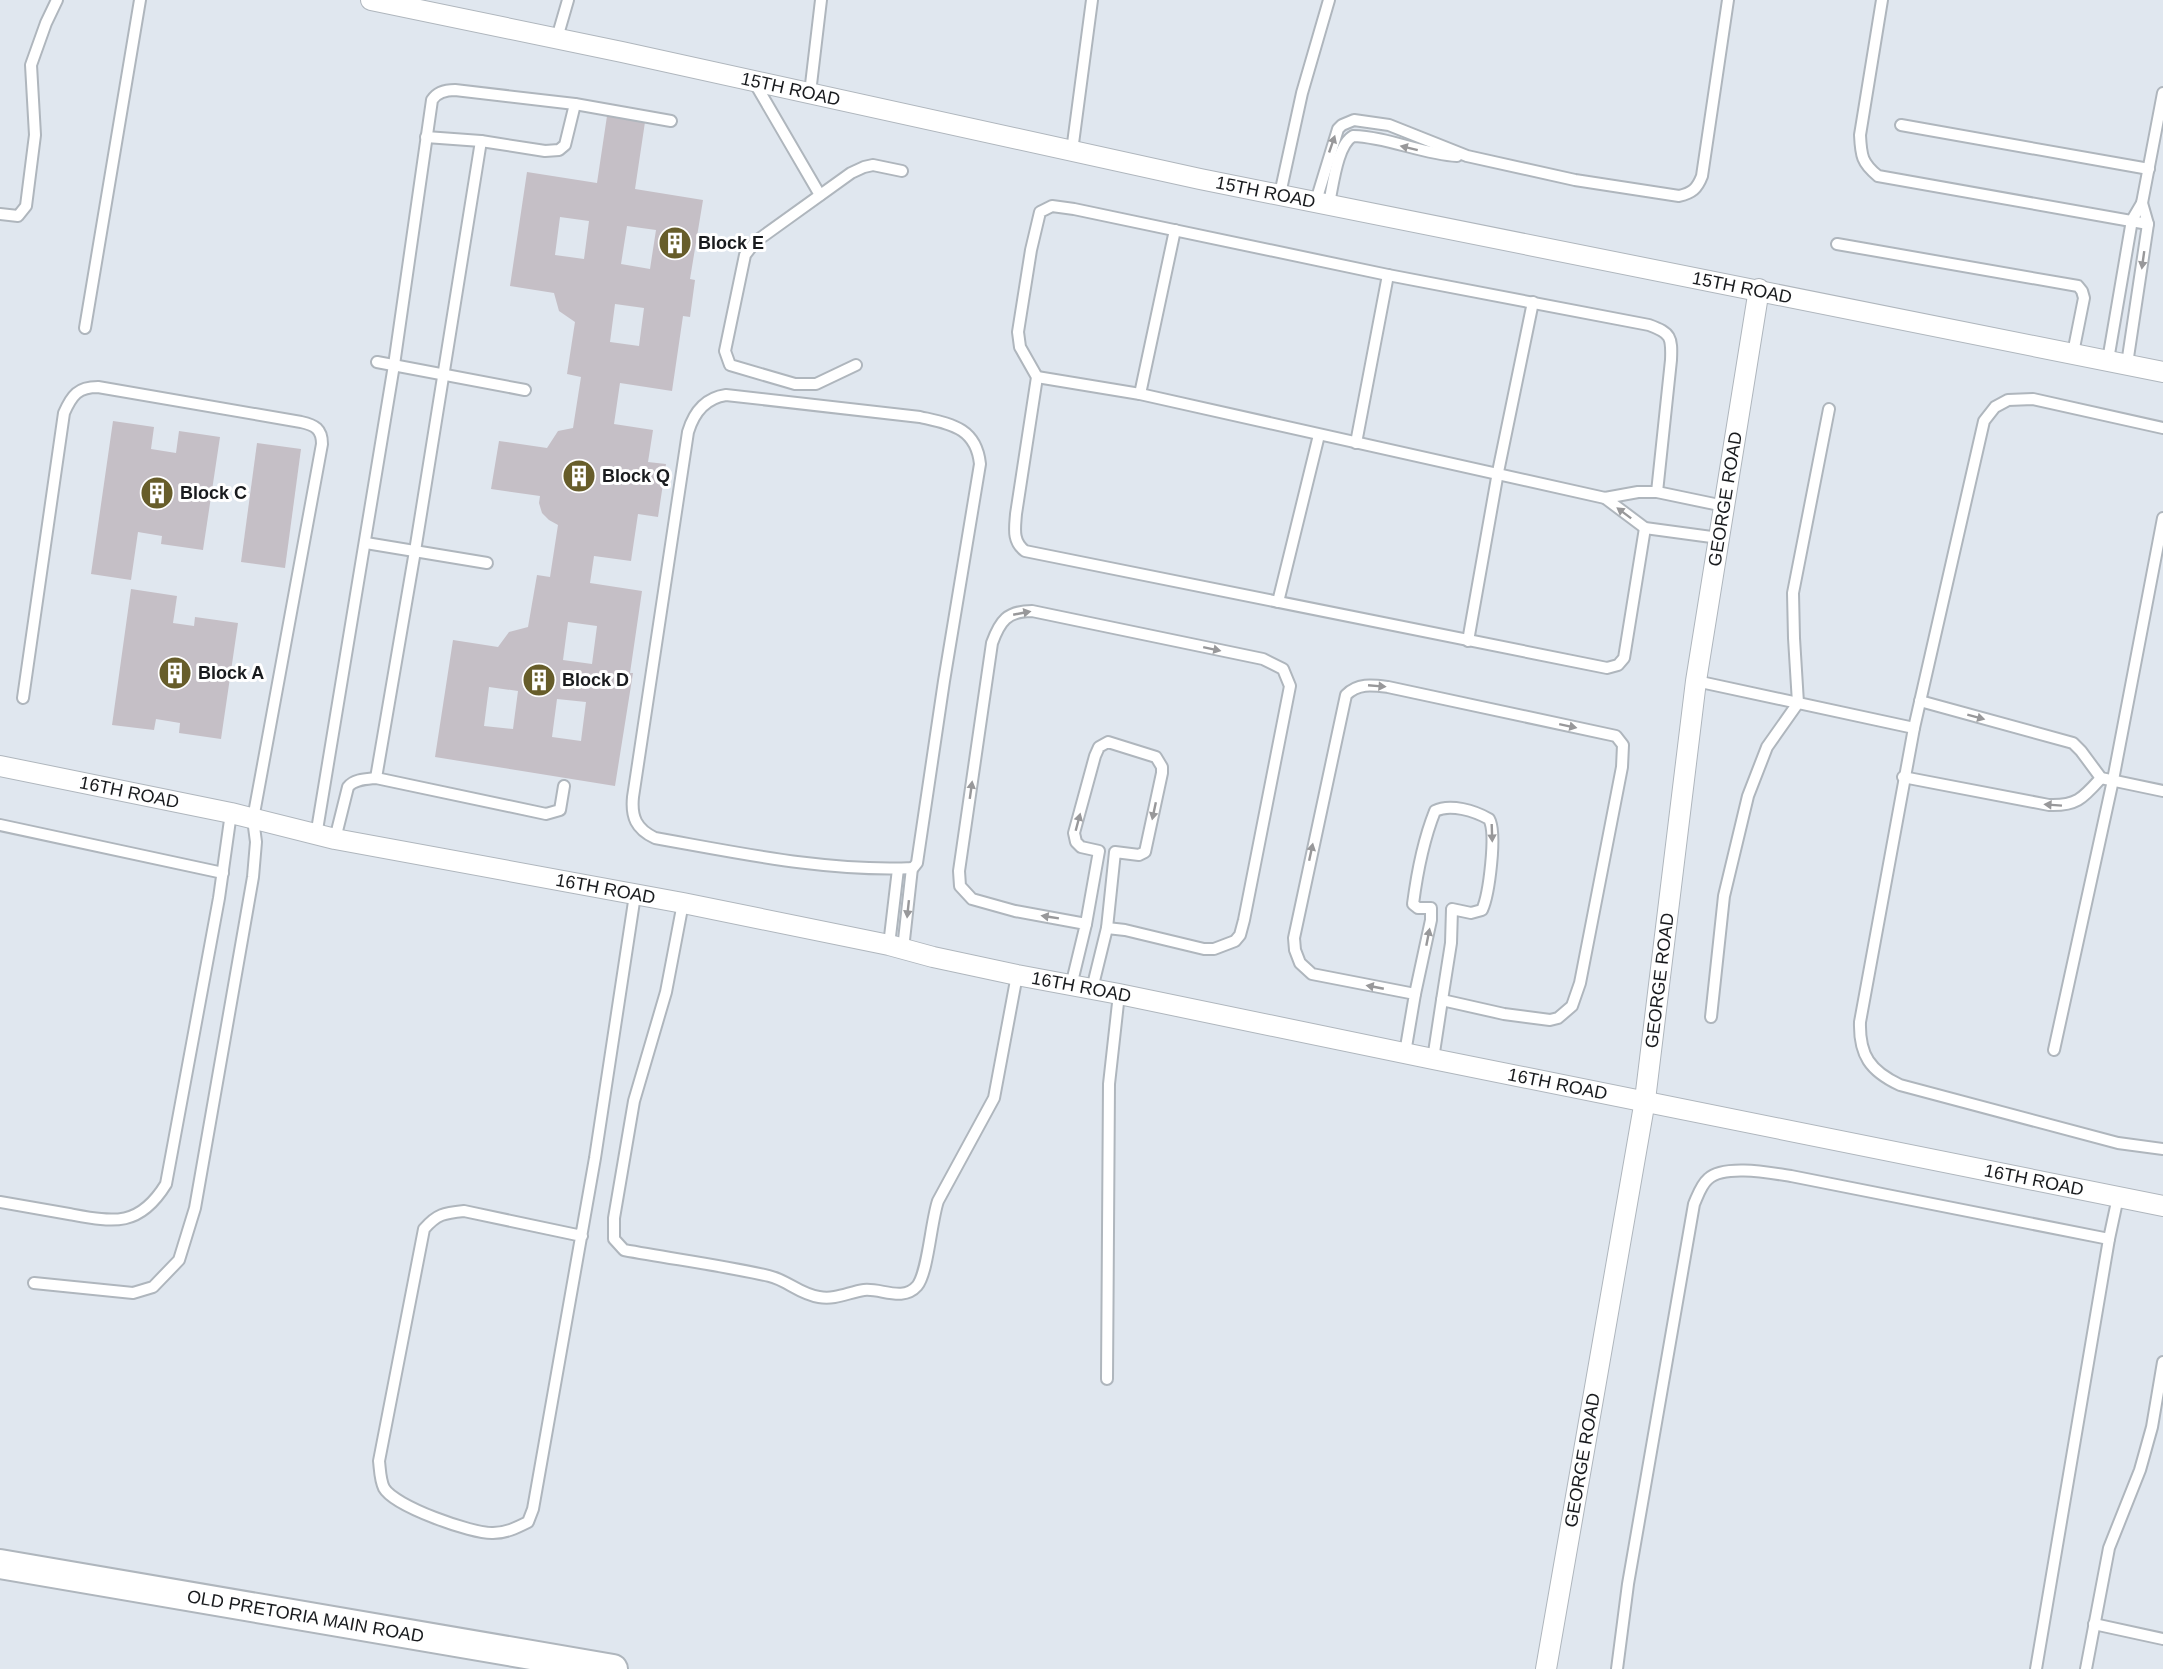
<svg xmlns="http://www.w3.org/2000/svg" width="2163" height="1669" viewBox="0 0 2163 1669" font-family="Helvetica,sans-serif">
<style>
.building{fill:#c5bfc6;fill-rule:evenodd}
.lines{fill:none;stroke-linecap:round;stroke-linejoin:round}
.service-casing{stroke:#afb6bd;stroke-width:14}
.minor-casing{stroke:#afb6bd;stroke-width:22}
.secondary-casing{stroke:#afb6bd;stroke-width:32}
.service{stroke:#fff;stroke-width:10}
.minor{stroke:#fff;stroke-width:20}
.secondary{stroke:#fff;stroke-width:28}
.oneway{fill:#98989a}
.labels{text-anchor:middle;stroke-width:6;stroke-linejoin:round;paint-order:stroke}
.street-label{font-size:18px;fill:#191b1e;stroke:#fff}
.poi-label{font-size:18px;font-weight:bold;fill:#191b1e;stroke:#fff;text-anchor:start}
</style>
<rect width="100%" height="100%" fill="#e0e7ef"/>
<g class="building">
<path d="M 607,116 L 645,122 L 635,189 L 703,200 L 690,279 L 695,280 L 690,317 L 683,316 L 672,391 L 620,383 L 614,424 L 653,430 L 648,462 L 666,464 L 658,517 L 638,514 L 631,561 L 594,556 L 590,583 L 642,591 L 630,673 L 633,673 L 615,786 L 435,757 L 453,640 L 498,647 L 509,632 L 528,627 L 537,575 L 550,577 L 558,525 L 549,520 L 542,513 L 539,503 L 540,496 L 491,489 L 499,441 L 547,448 L 558,431 L 573,428 L 581,377 L 567,374 L 575,322 L 559,311 L 554,293 L 510,286 L 527,172 L 597,183 ZM 560,217 L 589,221 L 584,259 L 555,255 ZM 627,226 L 656,230 L 650,269 L 621,264 ZM 615,304 L 644,308 L 639,346 L 610,342 ZM 568,622 L 597,626 L 592,664 L 563,660 ZM 489,687 L 518,691 L 513,729 L 484,726 ZM 557,699 L 586,702 L 581,741 L 552,737 Z"/>
<polygon points="113,421 154,427 151,449 176,453 179,431 220,437 203,550 161,544 162,536 138,532 131,580 91,574"/>
<polygon points="257,443 301,449 285,568 241,562"/>
<polygon points="131,589 177,596 173,623 194,626 195,617 238,623 221,739 179,733 180,723 156,719 154,730 112,725"/>
</g>
<g class="lines">
<defs>
<g id="service">
<path d="M 1882,0 L 1860,135 C 1861,156 1862,163 1878,176 L 2148,224"/>
<polyline points="557,38 568,0"/>
<polyline points="753,80 820,195"/>
<polyline points="810,93 821,0"/>
<polyline points="1901,125 2149,169"/>
<polyline points="426,137 481,141 545,151 559,150 565,145 575,104"/>
<polyline points="1072,151 1092,0"/>
<polyline points="1280,194 1302,93 1329,0"/>
<path d="M 1316,201 L 1338,129 L 1342,125 L 1354,120 L 1389,125 L 1467,156 L 1575,180 L 1679,196 C 1692,193 1697,189 1702,176 L 1728,0"/>
<path d="M 1329,203 C 1333,186 1337,145 1353,136 C 1388,137 1422,154 1457,156"/>
<polyline points="0,214 18,216 26,206 35,135 31,65 46,23 57,0"/>
<polyline points="1837,244 2078,286 2082,291 2084,298 2073,353"/>
<polyline points="85,328 140,0"/>
<polyline points="2108,360 2132,220 2142,203 2163,93"/>
<polyline points="377,362 525,390"/>
<polyline points="2127,364 2148,224 2142,203"/>
<polyline points="856,365 816,384 795,384 730,365 725,351 745,255 755,242 851,173 864,167 873,165 902,171"/>
<polyline points="1037,377 1140,394 1605,498 1638,492 1657,492 1724,506"/>
<polyline points="1140,394 1175,230"/>
<path d="M 726,395 L 920,417 C 950,424 976,427 980,464 L 944,681 L 917,863 L 913,868 C 826,872 740,853 655,838 C 636,829 631,817 633,797 L 688,432 C 694,412 705,398 726,395 Z"/>
<polyline points="1356,443 1388,275"/>
<polyline points="1605,498 1645,528 1719,538"/>
<path d="M 1645,528 L 1624,658 L 1618,665 L 1607,668 L 1025,551 C 1012,541 1015,528 1016,514 L 1037,377 L 1020,347 L 1018,332 L 1031,250 L 1040,212 L 1052,206 L 1074,209 L 1388,275 L 1649,325 C 1671,333 1672,337 1671,360 L 1657,492"/>
<polyline points="366,543 487,563"/>
<polyline points="1278,602 1319,435"/>
<polyline points="1468,641 1498,472 1533,302"/>
<path d="M 1696,681 L 1914,728 L 1860,1022 C 1859,1055 1870,1071 1900,1085 L 2118,1143 L 2163,1149"/>
<path d="M 23,698 L 64,413 C 72,395 78,387 98,387 L 301,422 C 315,425 322,429 322,444 L 253,819 L 256,842 L 253,877 L 195,1208 L 179,1260 L 153,1287 L 133,1293 L 34,1283"/>
<polyline points="1920,701 2073,743 2081,751 2101,778 2163,791"/>
<polyline points="1914,728 1984,421 1995,407 2008,400 2033,399 2163,428"/>
<path d="M 1903,777 L 2049,805 C 2077,806 2083,798 2101,778"/>
<polyline points="376,778 415,551 481,141"/>
<polyline points="0,825 223,873"/>
<path d="M 316,836 L 394,365 L 432,100 C 437,92 446,90 455,90 L 575,104 L 671,121"/>
<path d="M 335,839 L 348,787 C 354,779 367,779 376,778 L 546,814 L 560,810 L 564,786"/>
<path d="M 683,903 L 666,992 L 634,1101 L 614,1218 L 614,1239 L 624,1250 C 672,1259 721,1265 769,1276 C 787,1280 799,1294 819,1297 C 836,1300 849,1292 864,1290 C 881,1288 903,1302 917,1286 C 928,1273 931,1221 938,1201 L 994,1098 L 1017,975"/>
<polyline points="1086,924 1099,851 1081,847 1076,842 1074,833 1095,756 1099,747 1108,742 1156,757 1162,767 1162,773 1145,852 1139,855 1115,852 1107,928"/>
<polyline points="889,945 898,869"/>
<polyline points="903,949 912,868"/>
<path d="M 1071,986 L 1086,924 L 1015,911 L 972,899 L 960,886 L 959,871 L 992,643 C 1000,621 1007,611 1032,611 L 1263,659 L 1283,669 L 1290,686 L 1244,920 L 1240,935 L 1235,941 L 1214,949 L 1204,949 L 1125,930 L 1107,928 L 1092,989"/>
<path d="M 1415,994 L 1431,920 L 1431,908 L 1418,908 L 1413,904 C 1417,873 1423,841 1435,811 C 1450,803 1475,811 1489,819 C 1497,833 1489,895 1482,910 L 1471,913 L 1452,909 L 1451,943 L 1442,1000"/>
<polyline points="1711,1017 1724,896 1748,796 1767,747 1798,703 1794,638 1793,593 1829,409"/>
<polyline points="2054,1050 2113,780 2163,518"/>
<path d="M 1405,1053 L 1415,994 L 1312,974 L 1300,963 L 1295,950 L 1294,938 L 1346,695 C 1358,683 1372,685 1388,687 L 1616,736 L 1623,745 L 1622,767 L 1580,983 L 1572,1006 L 1558,1018 L 1550,1020 L 1504,1014 L 1442,1000 L 1433,1059"/>
<path d="M 0,1202 C 23,1206 46,1210 69,1214 C 113,1222 139,1228 166,1184 L 219,898 L 231,813"/>
<path d="M 582,1236 L 464,1211 C 444,1213 437,1214 424,1229 L 379,1461 C 380,1469 380,1480 384,1488 C 394,1506 472,1534 493,1533 C 506,1533 516,1528 528,1522 L 533,1509 L 595,1158 L 635,895"/>
<polyline points="1107,1379 1109,1084 1119,994"/>
<polyline points="2094,1624 2163,1639"/>
<path d="M 1617,1669 L 1628,1584 L 1694,1204 C 1698,1195 1701,1185 1708,1179 C 1724,1164 1771,1173 1791,1176 L 2109,1239"/>
<polyline points="2036,1669 2109,1239 2118,1197"/>
<polyline points="2086,1669 2109,1548 2140,1470 2152,1427 2163,1362"/>
</g>
<g id="minor">
<path id="s1" d="M 371,0 L 622,52 L 1200,179 L 2163,372"/>
<path id="s2" d="M 0,766 L 231,813 L 335,839 L 683,903 L 889,945 L 933,957 L 1017,975 L 1119,994 L 1433,1059 L 2163,1206"/>
<path id="s3" d="M 1546,1669 L 1645,1100 L 1696,681 L 1759,289"/>
</g>
<g id="secondary">
<path id="s4" d="M 0,1564 L 613,1669"/>
</g>
</defs>
<use href="#service" class="service-casing"/>
<use href="#minor" class="minor-casing"/>
<use href="#secondary" class="secondary-casing"/>
<use href="#service" class="service"/>
<use href="#minor" class="minor"/>
<use href="#secondary" class="secondary"/>
</g>
<defs><path id="oneway-solid" d="M-6-.8H1V-3.2L6.5 0L1 3.2V.8H-6Z" transform="scale(1.5)"/></defs>
<g class="oneway">
<use href="#oneway-solid" transform="translate(1332 144) rotate(-71)"/>
<use href="#oneway-solid" transform="translate(1409 148) rotate(-166)"/>
<use href="#oneway-solid" transform="translate(2143 260) rotate(98)"/>
<use href="#oneway-solid" transform="translate(1624 513) rotate(-143)"/>
<use href="#oneway-solid" transform="translate(1022 613) rotate(-11)"/>
<use href="#oneway-solid" transform="translate(1212 649) rotate(12)"/>
<use href="#oneway-solid" transform="translate(1377 686) rotate(5)"/>
<use href="#oneway-solid" transform="translate(1976 717) rotate(15)"/>
<use href="#oneway-solid" transform="translate(1568 726) rotate(12)"/>
<use href="#oneway-solid" transform="translate(971 790) rotate(-82)"/>
<use href="#oneway-solid" transform="translate(2053 805) rotate(-176)"/>
<use href="#oneway-solid" transform="translate(1154 811) rotate(102)"/>
<use href="#oneway-solid" transform="translate(1078 822) rotate(-75)"/>
<use href="#oneway-solid" transform="translate(1492 833) rotate(88)"/>
<use href="#oneway-solid" transform="translate(1311 852) rotate(-78)"/>
<use href="#oneway-solid" transform="translate(908 909) rotate(96)"/>
<use href="#oneway-solid" transform="translate(1050 917) rotate(-171)"/>
<use href="#oneway-solid" transform="translate(1428 937) rotate(-79)"/>
<use href="#oneway-solid" transform="translate(1375 987) rotate(-169)"/>
</g>
<defs>
<symbol id="building-disc" viewBox="-11 -11 22 22"><circle r="9.5" fill="#675d2a" stroke="#fff"/><path d="M-4-6H4V6H1V3H-1V6H-4ZM-2.5-4.3h1.7v1.8h-1.7ZM.8-4.3h1.7v1.8H.8ZM-2.5-1h1.7V.8h-1.7ZM.8-1h1.7V.8H.8Z" fill="#fff"/></symbol>
</defs>
<g fill-rule="evenodd">
<use href="#building-disc" x="656" y="224" width="38" height="38"/>
<use href="#building-disc" x="560" y="457" width="38" height="38"/>
<use href="#building-disc" x="138" y="474" width="38" height="38"/>
<use href="#building-disc" x="156" y="654" width="38" height="38"/>
<use href="#building-disc" x="520" y="661" width="38" height="38"/>
</g>
<g class="labels">
<g class="street-label">
<text dy="6" stroke="none"><textPath href="#s1" startOffset="429">15TH ROAD</textPath></text>
<text dy="6" stroke="none"><textPath href="#s1" startOffset="915">15TH ROAD</textPath></text>
<text dy="6" stroke="none"><textPath href="#s1" startOffset="1401">15TH ROAD</textPath></text>
<text dy="6" stroke="none"><textPath href="#s3" startOffset="1184">GEORGE ROAD</textPath></text>
<text dy="6" stroke="none"><textPath href="#s2" startOffset="132">16TH ROAD</textPath></text>
<text dy="6" stroke="none"><textPath href="#s2" startOffset="618">16TH ROAD</textPath></text>
<text dy="6" stroke="none"><textPath href="#s3" startOffset="698">GEORGE ROAD</textPath></text>
<text dy="6" stroke="none"><textPath href="#s2" startOffset="1104">16TH ROAD</textPath></text>
<text dy="6" stroke="none"><textPath href="#s2" startOffset="1590">16TH ROAD</textPath></text>
<text dy="6" stroke="none"><textPath href="#s2" startOffset="2076">16TH ROAD</textPath></text>
<text dy="6" stroke="none"><textPath href="#s3" startOffset="212">GEORGE ROAD</textPath></text>
<text dy="6" stroke="none"><textPath href="#s4" startOffset="310">OLD PRETORIA MAIN ROAD</textPath></text>
</g>
<g class="poi-label">
<text x="698" y="249">Block E</text>
<text x="602" y="482">Block Q</text>
<text x="180" y="499">Block C</text>
<text x="198" y="679">Block A</text>
<text x="562" y="686">Block D</text>
</g>
</g>
</svg>
